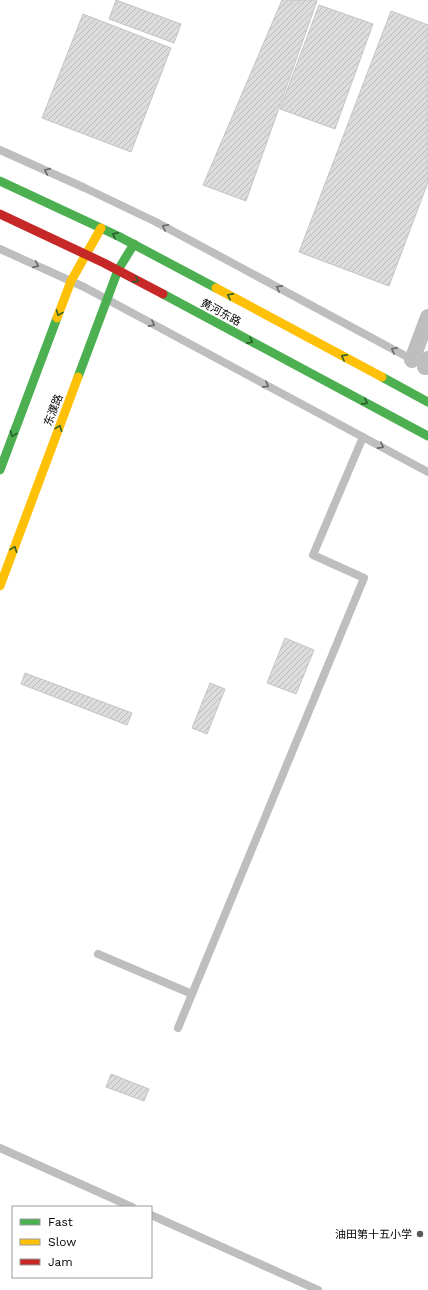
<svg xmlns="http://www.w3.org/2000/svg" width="428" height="1290" viewBox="0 0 428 1290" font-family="'Work Sans','Noto Sans SC',sans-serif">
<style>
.building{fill:url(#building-hatch);stroke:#c5c5c5}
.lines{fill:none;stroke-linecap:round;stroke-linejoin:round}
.lane{stroke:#bebebe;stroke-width:8}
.street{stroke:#bebebe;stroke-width:16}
.fast{stroke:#4caf50;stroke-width:9}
.slow{stroke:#ffc107;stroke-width:9}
.jam{stroke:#c62828;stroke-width:9}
.oneway{stroke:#686868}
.oneway2{stroke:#2a602c}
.poi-dot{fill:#595959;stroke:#fff;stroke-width:1.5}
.labels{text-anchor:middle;stroke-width:3;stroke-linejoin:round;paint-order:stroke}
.street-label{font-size:11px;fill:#000;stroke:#fff}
.poi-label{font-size:11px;fill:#000;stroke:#fff;text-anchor:end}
</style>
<defs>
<pattern id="building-hatch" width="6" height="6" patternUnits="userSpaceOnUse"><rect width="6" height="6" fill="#dcdcdc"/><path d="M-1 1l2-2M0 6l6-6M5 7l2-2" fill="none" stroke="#bbb"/></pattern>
</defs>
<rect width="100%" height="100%" fill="#fff"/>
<g class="building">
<polygon points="116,0 181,24 174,43 109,19"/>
<polygon points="282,0 315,0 317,1 246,201 203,185"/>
<polygon points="319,5 373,24 335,129 280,109"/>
<polygon points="391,11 428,25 428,182 389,286 299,252"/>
<polygon points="83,14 171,48 131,152 42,118"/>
<polygon points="285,638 314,650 296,694 267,683"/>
<polygon points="25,673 132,713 127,725 21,684"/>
<polygon points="210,683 225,689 207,734 192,728"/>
<polygon points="111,1074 149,1089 144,1101 106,1087"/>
</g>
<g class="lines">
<g class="lane">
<polyline points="0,150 85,188 156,222 413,360"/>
<polyline points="0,249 84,287 428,472"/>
<polyline points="98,954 192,994"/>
<polyline points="178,1028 364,578 313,555 363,437"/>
<polyline points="0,1148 132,1207"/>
<polyline points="151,1215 318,1290"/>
</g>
<g class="street">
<polyline points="412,360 428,317"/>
<polyline points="425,367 428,359"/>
</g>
<g class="fast">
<polyline points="0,181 118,236 216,288"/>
<polyline points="163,294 428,436"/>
<polyline points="78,377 118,270 134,244"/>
<polyline points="382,377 428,402"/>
<polyline points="0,470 57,318"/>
</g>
<g class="slow">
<polyline points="216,288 382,377"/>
<polyline points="57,318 71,281 101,228"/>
<polyline points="0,586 78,377"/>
</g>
<polyline class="jam" points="0,214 104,263 163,294"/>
</g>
<defs><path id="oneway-chevron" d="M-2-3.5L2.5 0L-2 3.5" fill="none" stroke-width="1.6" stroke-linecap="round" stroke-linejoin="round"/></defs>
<g class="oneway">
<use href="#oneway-chevron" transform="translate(47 171) rotate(-156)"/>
<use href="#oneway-chevron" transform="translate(165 227) rotate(-152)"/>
<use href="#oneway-chevron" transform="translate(36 265) rotate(24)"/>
<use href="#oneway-chevron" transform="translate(279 288) rotate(-152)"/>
<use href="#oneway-chevron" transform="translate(152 324) rotate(28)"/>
<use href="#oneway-chevron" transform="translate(394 350) rotate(-152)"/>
<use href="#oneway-chevron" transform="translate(266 385) rotate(28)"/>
<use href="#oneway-chevron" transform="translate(381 446) rotate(28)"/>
</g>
<g class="oneway2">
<use href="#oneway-chevron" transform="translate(115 235) rotate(-153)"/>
<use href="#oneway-chevron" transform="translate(136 280) rotate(28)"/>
<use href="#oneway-chevron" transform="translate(230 296) rotate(-152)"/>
<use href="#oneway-chevron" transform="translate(59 313) rotate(111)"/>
<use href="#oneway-chevron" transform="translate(250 341) rotate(28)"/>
<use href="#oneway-chevron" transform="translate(344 357) rotate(-152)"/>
<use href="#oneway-chevron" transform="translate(365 402) rotate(28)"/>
<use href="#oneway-chevron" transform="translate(59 428) rotate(-69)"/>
<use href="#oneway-chevron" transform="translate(13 434) rotate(111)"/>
<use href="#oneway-chevron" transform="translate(14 549) rotate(-69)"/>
</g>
<circle class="poi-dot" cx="420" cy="1234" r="4"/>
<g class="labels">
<g class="street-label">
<text transform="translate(221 312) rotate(28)" y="4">黄河东路</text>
<text transform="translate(53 410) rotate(-69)" y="4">东濮路</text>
</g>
<g class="poi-label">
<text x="412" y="1238">油田第十五小学</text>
</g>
</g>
<rect x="12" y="1206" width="140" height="72" fill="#ffffff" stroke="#999999"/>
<rect x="20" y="1219" width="20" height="6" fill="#4caf50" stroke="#999999"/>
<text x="48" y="1226" font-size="12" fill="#000000">Fast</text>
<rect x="20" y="1239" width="20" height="6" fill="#ffc107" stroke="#999999"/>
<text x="48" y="1246" font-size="12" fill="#000000">Slow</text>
<rect x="20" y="1259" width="20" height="6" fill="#c62828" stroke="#999999"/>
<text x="48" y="1266" font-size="12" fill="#000000">Jam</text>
</svg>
